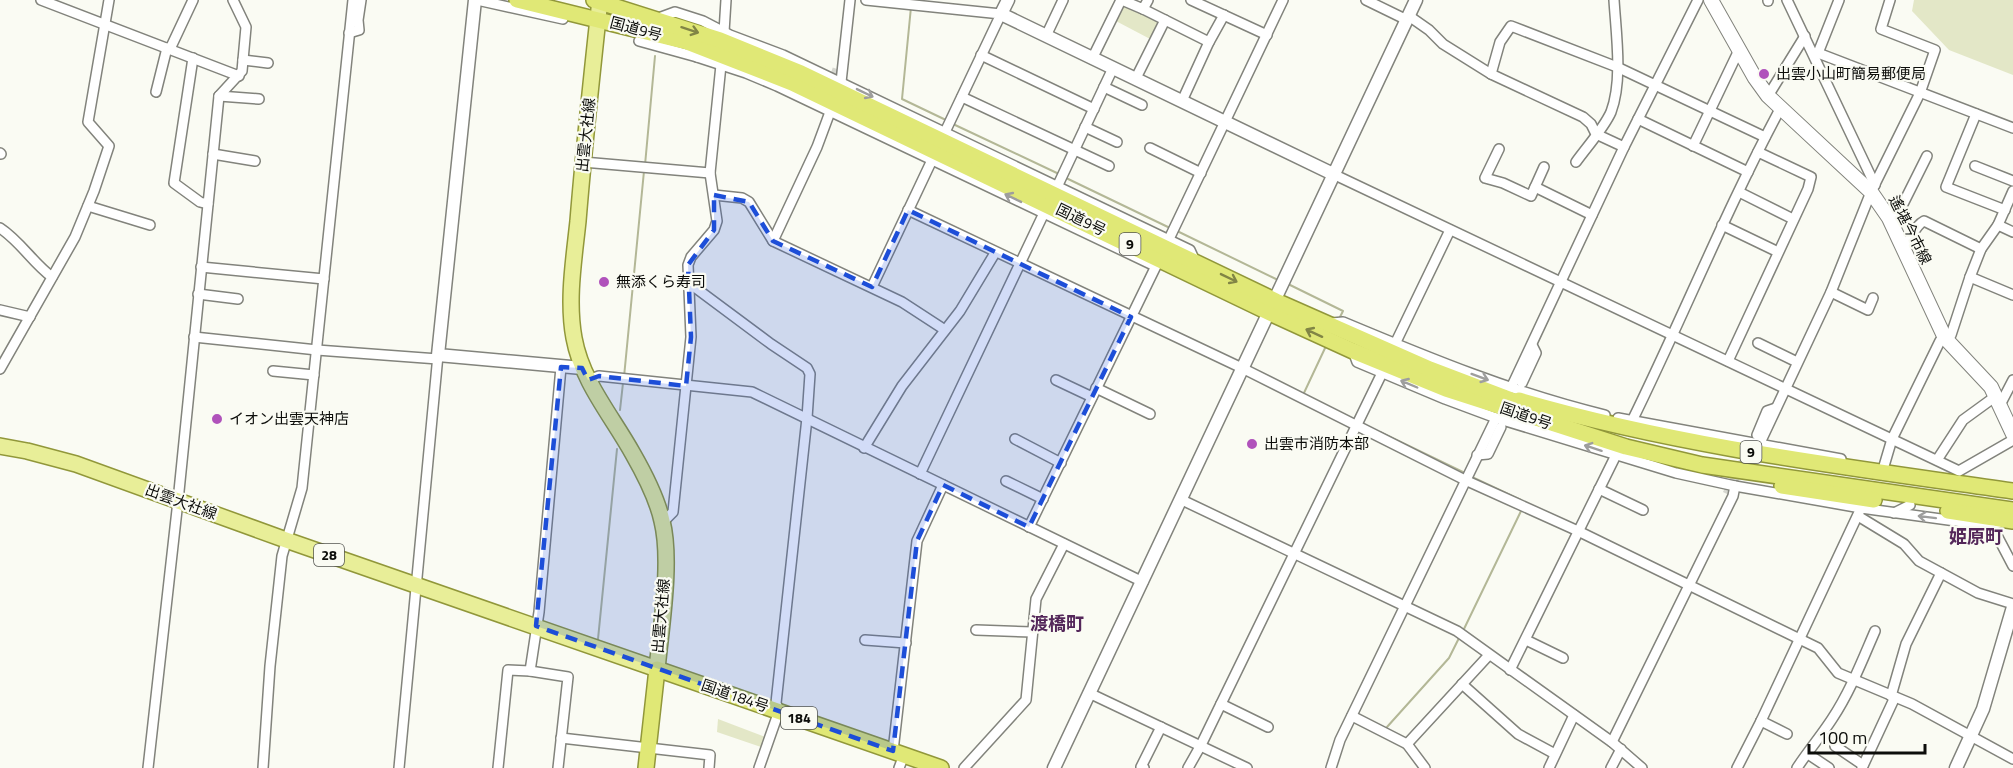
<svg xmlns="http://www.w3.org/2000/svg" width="2013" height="768" viewBox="0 0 2013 768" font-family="'Titillium Web','Noto Sans JP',sans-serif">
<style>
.green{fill:#e3e7c7}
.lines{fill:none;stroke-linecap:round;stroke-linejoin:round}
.stream{stroke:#b3b796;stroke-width:2}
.minor-tunnel{stroke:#d6d7d0;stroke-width:9;stroke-dasharray:9 4.5;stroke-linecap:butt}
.minor-casing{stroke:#82837c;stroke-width:12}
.tertiary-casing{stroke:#82837c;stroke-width:15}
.secondary-casing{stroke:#82837c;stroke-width:16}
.primary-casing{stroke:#91973a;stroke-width:18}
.trunk-casing{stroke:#91973a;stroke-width:18}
.minor{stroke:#fff;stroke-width:9}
.tertiary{stroke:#fff;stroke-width:12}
.secondary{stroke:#fff;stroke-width:14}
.primary{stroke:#e8ee98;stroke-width:15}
.trunk{stroke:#e0e876;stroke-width:15}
.oneway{stroke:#818545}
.oneway2{stroke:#9e9e9d}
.marked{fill:#1d4ed8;fill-opacity:0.2;stroke:#1d4ed8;stroke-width:4.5;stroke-dasharray:12 8;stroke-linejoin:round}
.poi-dot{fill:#b052bb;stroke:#fafbf3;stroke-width:2}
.labels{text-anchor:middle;stroke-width:4.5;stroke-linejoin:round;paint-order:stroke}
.shield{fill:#fafbf3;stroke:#535450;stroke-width:1.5}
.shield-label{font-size:14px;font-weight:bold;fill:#0c0d0a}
.street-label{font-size:15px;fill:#0c0d0a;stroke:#fafbf3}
.poi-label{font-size:15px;fill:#0c0d0a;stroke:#fafbf3;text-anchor:start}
.quarter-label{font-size:18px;font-weight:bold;fill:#54275a;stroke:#fafbf3}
</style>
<rect width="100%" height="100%" fill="#fafbf3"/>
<g class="green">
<polygon points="1914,0 2013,0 2013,75 1949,50 1912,11"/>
<polygon points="1121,4 1160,22 1152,40 1114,20"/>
<polygon points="718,719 765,737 761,747 717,732"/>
</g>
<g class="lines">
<g class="stream">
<polyline points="911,7 902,99 948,121"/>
<polyline points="953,124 1059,174"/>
<polyline points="645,165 655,56"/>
<polyline points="1064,177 1170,228"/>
<polyline points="1175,230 1278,280"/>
<polyline points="1286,283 1343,311 1339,319"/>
<polyline points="624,377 644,171"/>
<polyline points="1303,395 1326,346"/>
<polyline points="620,410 623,383"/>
<polyline points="1380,432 1467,474"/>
<polyline points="1472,477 1521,500"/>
<polyline points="1463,631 1522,509"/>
<polyline points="598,639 617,449"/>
<polyline points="1387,727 1449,658 1460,636"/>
</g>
<g class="minor-tunnel">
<polyline points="831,87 837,69"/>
<polyline points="1727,494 1750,448"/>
</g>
<defs>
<g id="minor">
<polyline points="41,0 239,76"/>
<polyline points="477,0 563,19"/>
<polyline points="866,0 1001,14 945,132"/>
<polyline points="1122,0 1143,9 1148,0"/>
<polyline points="1191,0 1267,35"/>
<polyline points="1366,0 1407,20"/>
<polyline points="1787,0 1875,185"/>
<polyline points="1839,0 1818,53 2013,128"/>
<polyline points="1768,1 1768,0"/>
<polyline points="1143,9 1209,42"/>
<polyline points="1409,16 1429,30 1443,44 1491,74 1583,117 1591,124 1596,134 1624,147"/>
<polyline points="656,19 675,12 703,21 730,35 783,55 1190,250 1195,261"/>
<polyline points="724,32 726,0"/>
<polyline points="349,33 359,30 358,20 361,0"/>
<polyline points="1046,36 1063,0"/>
<polyline points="639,41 697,57"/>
<polyline points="688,44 697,57 746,73 777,86 1155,266"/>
<polyline points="170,49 193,0"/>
<polyline points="981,55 1094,109"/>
<polyline points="193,58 174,183 200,202 208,204"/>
<polyline points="1092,59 1121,0"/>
<polyline points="243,60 268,63"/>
<polyline points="1491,74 1500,42 1511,26 1617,67 1765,137"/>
<polyline points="1136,78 1165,20"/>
<polyline points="841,82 850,0"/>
<polyline points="1104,87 1142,105"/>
<polyline points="156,92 167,48"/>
<polyline points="219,96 259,99"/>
<polyline points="1768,96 1805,36"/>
<polyline points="962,97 1109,166"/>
<polyline points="1182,101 1209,42 1224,15"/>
<polyline points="830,112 817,147 773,241 902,302 945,330"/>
<polyline points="1976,114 1946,187 2005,210"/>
<polyline points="1638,119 1748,172"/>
<polyline points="1085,127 1117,142"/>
<polyline points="1693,146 1739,50"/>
<polyline points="1150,148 1201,173"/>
<polyline points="1499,149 1485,178 1503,183 1531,196 1535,187"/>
<polyline points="0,153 1,154"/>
<polyline points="213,154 255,161"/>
<polyline points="583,162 710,173"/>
<path d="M 1576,162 C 1586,148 1604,128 1611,112 C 1623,80 1616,33 1614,0"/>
<polyline points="1975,166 2013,181"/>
<polyline points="1544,167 1535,187 1592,215"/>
<polyline points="1333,174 1959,471 2013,440"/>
<polyline points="1057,187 1113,68"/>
<polyline points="1739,192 1793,219"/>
<polyline points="714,195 742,198 749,202 773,241"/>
<polyline points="88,206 150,225"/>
<polyline points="908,210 1244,369 1465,480 1578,531 1818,648 1838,673 1912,704 2013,759"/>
<polyline points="1889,218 1898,214 1927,156"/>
<polyline points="1722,225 1774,250"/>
<polyline points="1998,225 2013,232"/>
<path d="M 0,228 C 20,241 33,263 52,277"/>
<polyline points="1169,239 1283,0"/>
<path d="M 1902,248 C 1911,241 1914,226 1924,221 L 1981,249"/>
<polyline points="201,267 324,279"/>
<polyline points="1970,277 2013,295"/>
<polyline points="689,283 771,344 807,368 810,374 807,418 776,703 779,711 759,768"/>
<polyline points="872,287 932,160"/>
<polyline points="1831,292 1868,310 1873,298"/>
<polyline points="198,294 238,299"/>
<polyline points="0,310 30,317"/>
<path d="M 1332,323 L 1343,322 C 1429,358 1514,393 1605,415"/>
<polyline points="194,337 317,350 438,359"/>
<polyline points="1758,343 1797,362"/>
<polyline points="1395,344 1450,230"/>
<polyline points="1353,351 1357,362 1445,399 1496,418 1676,473 1735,486 1861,508 1992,526 2002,521"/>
<polyline points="1728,361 1808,189 1811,177 1758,152"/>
<polyline points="0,369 75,237 94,191 109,146 88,122 109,0"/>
<polyline points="273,371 314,375"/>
<polyline points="588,380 599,376 752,392 1143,582"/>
<polyline points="1056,380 1092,397"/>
<polyline points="1522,383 1536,353 1532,345"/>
<polyline points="1096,388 1150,414"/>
<polyline points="1511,388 1624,147 1698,0"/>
<polyline points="2000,405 2013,380"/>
<polyline points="1618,418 1841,459"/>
<path d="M 1632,421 C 1683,317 1726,210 1780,109"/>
<polyline points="1757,435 1767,411 1776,408"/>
<polyline points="1015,439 1061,463"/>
<polyline points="1759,445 1831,292 1871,192 1920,93 1935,50 1881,29 1890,0"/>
<polyline points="864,448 902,386 960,311 995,253"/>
<polyline points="1477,455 1488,454 1501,427"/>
<polyline points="1937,460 1963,420 1996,396"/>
<polyline points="1884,466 1892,439 1940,341 1951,335 1970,277 1981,249 1998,225 2013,191"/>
<polyline points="920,474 1044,213"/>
<polyline points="1006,481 1043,499"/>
<polyline points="1599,489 1643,510"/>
<polyline points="1182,500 1457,631 1612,742 1642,768"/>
<polyline points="1894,513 1910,505"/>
<polyline points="1858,516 1904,544 1919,561 1978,593 2013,604"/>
<polyline points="663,522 673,512 691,337 688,265 691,257 714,230 717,221 710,173 721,65"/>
<polyline points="1992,526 2013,566"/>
<polyline points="1029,527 1156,266"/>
<polyline points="976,630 1032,632"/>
<polyline points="865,640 906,643"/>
<polyline points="1526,640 1563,658"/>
<polyline points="1510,670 1616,455"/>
<polyline points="530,671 539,612 561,367"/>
<polyline points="1462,684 1518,734 1555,754"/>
<polyline points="1089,693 1247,768"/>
<polyline points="1891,696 1906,644 1941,573"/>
<polyline points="1221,704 1268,727"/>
<polyline points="1352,716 1407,744 1425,768"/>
<polyline points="1761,721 1787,734"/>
<polyline points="561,738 710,755 709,768"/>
<polyline points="1612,742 1733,496 1735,486"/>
<polyline points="1407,744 1489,655"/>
<polyline points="1835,746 1863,765"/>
<polyline points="893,751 917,541 943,485"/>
<polyline points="1811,756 1829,768"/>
<polyline points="148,768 178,501 219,96 242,71 246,27 233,0"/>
<polyline points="263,768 270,666 282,556 302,488 353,0"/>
<polyline points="399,768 438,355"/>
<polyline points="498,768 508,670 530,671 568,677 558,768"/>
<polyline points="899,768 904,755"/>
<polyline points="964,768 1026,700 1036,599 1064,544"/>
<polyline points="1144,768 1141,767 1161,727"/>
<polyline points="1188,768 1201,745 1382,373"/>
<polyline points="1331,768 1340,740 1496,418"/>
<polyline points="1549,768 1574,715"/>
<polyline points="1611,768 1621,749"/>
<polyline points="1737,768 1761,721 1861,508"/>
<path d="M 1797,768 C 1808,751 1821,736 1832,719 C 1850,692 1862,661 1875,631"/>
<polyline points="1862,768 1895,697"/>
</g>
<g id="tertiary">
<polyline points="475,0 438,355 582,368"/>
<polyline points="1008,0 1001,14 1333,174"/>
<polyline points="1054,768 1416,0"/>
<polyline points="1956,768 1983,709 2013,607"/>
</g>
<polyline id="secondary" points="1711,0 1755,78 1768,96 1871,192 1889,218 1945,338 1991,387 2013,434"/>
<path id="primary" d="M 0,446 L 27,451 L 76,464 L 286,540 L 657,669 C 661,627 672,561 662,521 C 657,498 645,475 633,454 C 612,416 582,382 574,338 C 567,300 574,259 578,221 C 584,147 592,73 600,0"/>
<g id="trunk">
<polyline points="517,0 687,42 792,83 1270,313 1353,351 1446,389 1626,447 1702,465 2013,510"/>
<polyline points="594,0 720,40 801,73 1276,301 1430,369 1527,406"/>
<path d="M 1519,400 C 1680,447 1847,467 2013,491"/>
<polyline points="1782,486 1874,500"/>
<polyline points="1948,511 2013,521"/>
<polyline points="646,768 657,669 941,768"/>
</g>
</defs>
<use href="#minor" class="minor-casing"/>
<use href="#tertiary" class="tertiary-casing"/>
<use href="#secondary" class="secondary-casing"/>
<use href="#primary" class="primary-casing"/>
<use href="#trunk" class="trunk-casing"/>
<use href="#minor" class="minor"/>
<use href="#tertiary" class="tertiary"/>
<use href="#secondary" class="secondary"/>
<use href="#primary" class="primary"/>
<use href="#trunk" class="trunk"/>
</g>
<defs><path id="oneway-shaft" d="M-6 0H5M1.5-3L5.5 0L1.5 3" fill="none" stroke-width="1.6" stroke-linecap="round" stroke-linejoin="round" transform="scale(1.5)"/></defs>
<g class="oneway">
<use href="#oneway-shaft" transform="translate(690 30) rotate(18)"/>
<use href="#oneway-shaft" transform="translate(1229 278) rotate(26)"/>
<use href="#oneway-shaft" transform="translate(1314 333) rotate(-155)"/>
</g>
<g class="oneway2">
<use href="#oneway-shaft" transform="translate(865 93) rotate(26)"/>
<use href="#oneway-shaft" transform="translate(1013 198) rotate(-154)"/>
<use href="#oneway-shaft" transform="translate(1480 377) rotate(20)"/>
<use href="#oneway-shaft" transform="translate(1409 384) rotate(-157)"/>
<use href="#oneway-shaft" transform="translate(1593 448) rotate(-162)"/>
<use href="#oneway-shaft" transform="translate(1927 517) rotate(-173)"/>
</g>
<path class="marked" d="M 714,195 L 749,202 L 773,241 L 872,287 L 908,210 L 1131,317 L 1029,527 L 943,485 L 917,541 L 893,751 L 536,626 L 561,367 L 582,368 L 588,380 L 599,376 L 686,386 L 691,337 L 688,265 L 714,230 Z"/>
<g class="poi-dot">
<circle cx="1764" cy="74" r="6"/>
<circle cx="604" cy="282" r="6"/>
<circle cx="217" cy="419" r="6"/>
<circle cx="1252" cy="444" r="6"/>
</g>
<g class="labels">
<g class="shield">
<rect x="1119.5" y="233" width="21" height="22" rx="4.5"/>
<rect x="1740.5" y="441" width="21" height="22" rx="4.5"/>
<rect x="314" y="544" width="30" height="22" rx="4.5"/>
<rect x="781" y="707" width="36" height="22" rx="4.5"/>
</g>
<g class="shield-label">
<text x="1130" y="249">9</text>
<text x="1751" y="457">9</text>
<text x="329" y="560">28</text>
<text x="799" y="723">184</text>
</g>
<g class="street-label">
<text transform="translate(636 29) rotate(15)" y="5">国道9号</text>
<text transform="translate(586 135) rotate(-84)" y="5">出雲大社線</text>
<text transform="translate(1081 220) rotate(26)" y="5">国道9号</text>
<text transform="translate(1910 230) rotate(63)" y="5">遙堪今市線</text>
<text transform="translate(1526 416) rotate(19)" y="5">国道9号</text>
<text transform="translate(181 502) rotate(20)" y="5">出雲大社線</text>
<text transform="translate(661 616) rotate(-85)" y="5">出雲大社線</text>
<text transform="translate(735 696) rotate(19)" y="5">国道184号</text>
</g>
<g class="poi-label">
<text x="1776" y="79">出雲小山町簡易郵便局</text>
<text x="616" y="287">無添くら寿司</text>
<text x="229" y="424">イオン出雲天神店</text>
<text x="1264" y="449">出雲市消防本部</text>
</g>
<g class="quarter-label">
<text x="1976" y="543">姫原町</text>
<text x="1057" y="630">渡橋町</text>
</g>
</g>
<path d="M1809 744v9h116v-9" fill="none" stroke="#0c0d0a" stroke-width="3"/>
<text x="1818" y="744" font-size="18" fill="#0c0d0a" stroke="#fafbf3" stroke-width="4.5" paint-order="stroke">100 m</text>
</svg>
